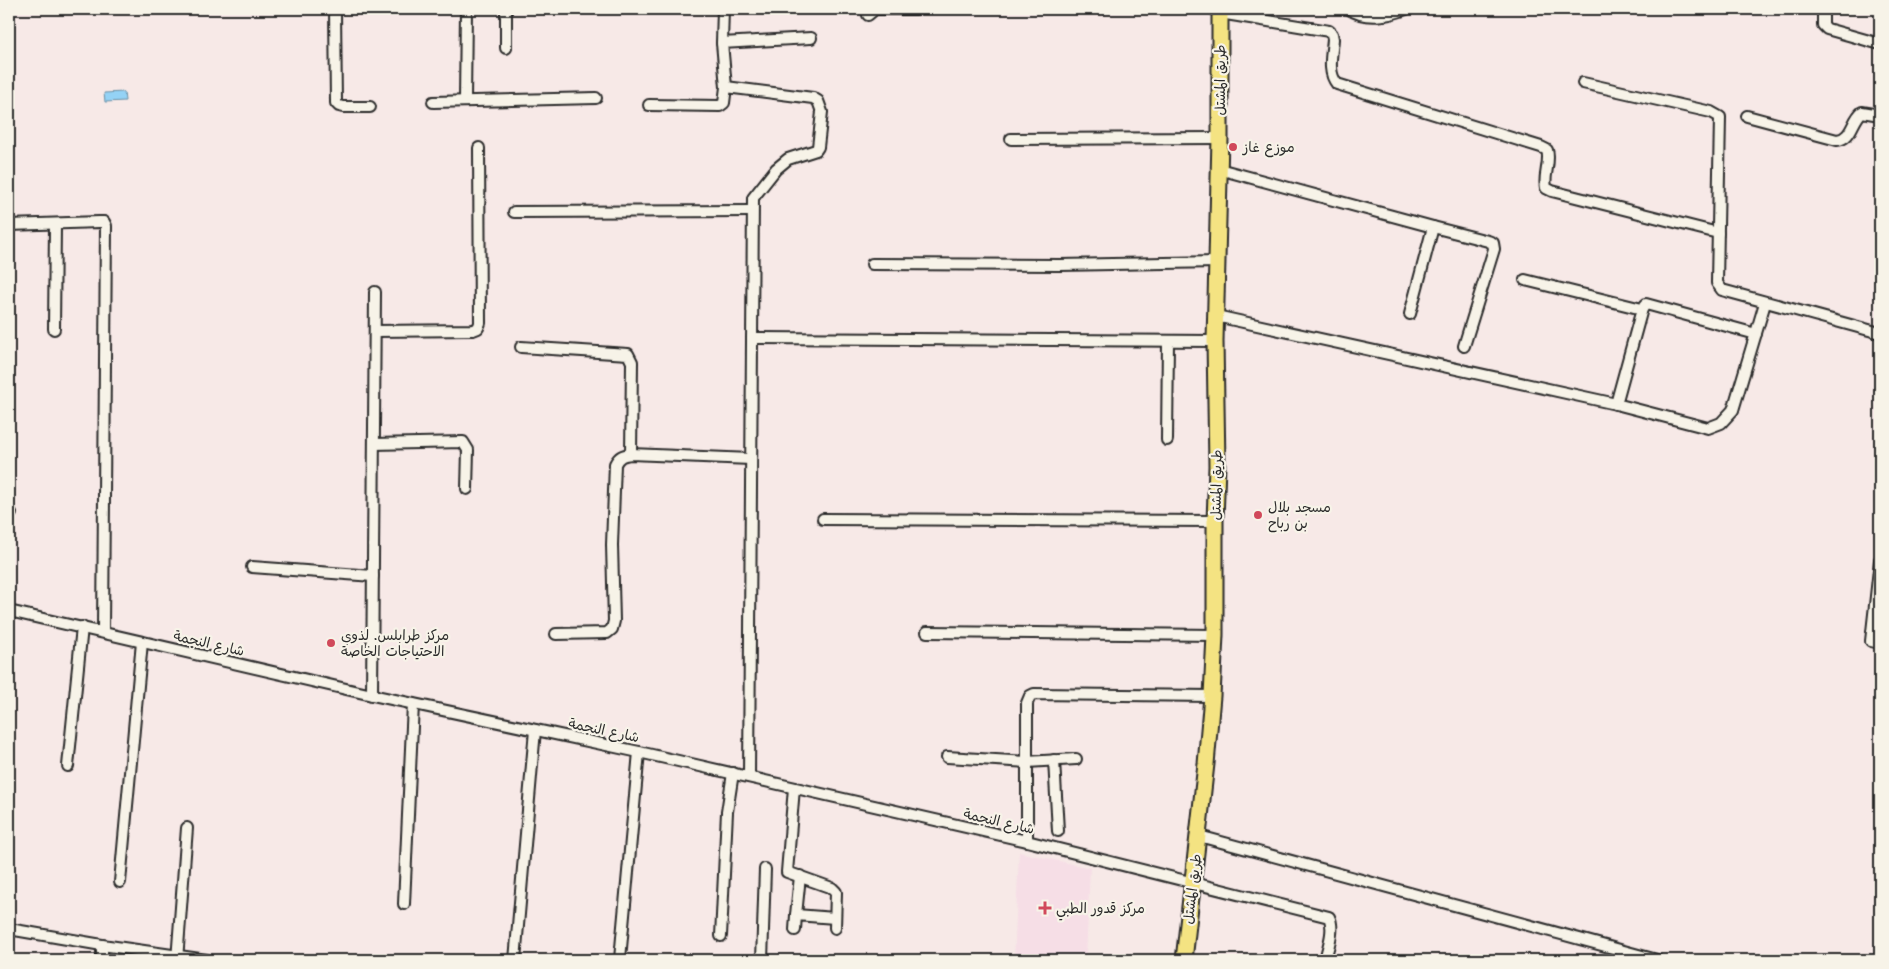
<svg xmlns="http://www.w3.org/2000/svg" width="1889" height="969" viewBox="0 0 1889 969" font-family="'Shantell Sans','Playpen Sans Arabic',sans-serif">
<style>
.built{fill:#f6dee6}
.water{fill:#94d2f5;stroke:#6a8fa4}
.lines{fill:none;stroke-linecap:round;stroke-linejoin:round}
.minor-casing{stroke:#2b2b2b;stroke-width:14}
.primary-casing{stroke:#2b2b2b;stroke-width:19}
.minor{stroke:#f7f3e8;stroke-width:10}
.primary{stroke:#f4e382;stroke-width:15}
.poi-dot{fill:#d1495b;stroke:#f7f3e8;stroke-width:2}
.labels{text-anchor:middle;stroke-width:4.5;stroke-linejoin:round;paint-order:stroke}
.street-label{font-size:14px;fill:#2b2b2b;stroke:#f7f3e8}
.poi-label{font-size:14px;fill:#2b2b2b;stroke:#f7f3e8;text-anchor:start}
</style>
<rect width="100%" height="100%" fill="#f7e9e7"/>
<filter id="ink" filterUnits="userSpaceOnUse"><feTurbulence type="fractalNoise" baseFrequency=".02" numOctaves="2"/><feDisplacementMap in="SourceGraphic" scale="10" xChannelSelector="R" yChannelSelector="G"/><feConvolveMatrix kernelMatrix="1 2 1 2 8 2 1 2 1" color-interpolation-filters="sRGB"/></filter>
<g filter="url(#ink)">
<polygon class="built" points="1019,852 1090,868 1086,960 1014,960"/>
<polygon class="water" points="124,92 125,101 105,102 104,93"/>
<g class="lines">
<defs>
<g id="minor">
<polyline points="335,9 336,103 339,106 343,107 370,107"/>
<path d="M 1349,9 C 1365,20 1388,16 1406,9"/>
<polyline points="1823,9 1823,25 1827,29 1880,44"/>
<path d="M 1220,13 L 1329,31 L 1332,34 L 1333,39 C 1332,54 1327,72 1337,84 L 1541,147 L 1547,150 C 1551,162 1543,175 1546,188 L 1552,191 L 1718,233"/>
<polyline points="868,15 875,9 916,9"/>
<polyline points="722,43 811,38"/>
<polyline points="506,48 506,9"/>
<polyline points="1583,83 1711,112 1720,117 1717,283 1722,290 1880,333"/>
<polyline points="726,87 813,98 818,101 822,112 818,147 816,150 788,159 776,169 753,198 749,777"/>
<polyline points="465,101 466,9"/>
<polyline points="433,102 596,98"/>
<polyline points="649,105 720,106 724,103 726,87 722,43 723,9"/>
<path d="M 1747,116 L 1837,140 C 1852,139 1852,120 1862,112 L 1880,115"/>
<polyline points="1011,139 1220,138"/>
<polyline points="1219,169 1433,227 1488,241 1493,243 1494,249 1464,346"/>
<polyline points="514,212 752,211"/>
<polyline points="9,225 99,222 104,222 106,226 103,631"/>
<polyline points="872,264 1060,265 1217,262"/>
<polyline points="1525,280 1642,309"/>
<polyline points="1410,314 1433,227"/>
<polyline points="1216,316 1616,404 1708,428 1721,423 1733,410 1765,303"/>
<polyline points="54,329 55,225"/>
<polyline points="375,331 473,330 478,328 480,323 479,148"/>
<polyline points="752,338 1215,341"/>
<polyline points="521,347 628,354 632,362 631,454"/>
<polyline points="1616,404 1642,309 1646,304 1756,334"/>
<polyline points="1167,440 1168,341"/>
<polyline points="374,444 463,442 468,450 467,489"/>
<polyline points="9,513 11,513"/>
<polyline points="823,519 1215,521"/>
<polyline points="1880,560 1871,641 1880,643"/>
<polyline points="252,567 373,576"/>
<path d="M 9,611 L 372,695 L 639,752 L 1027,841 L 1329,917 C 1335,929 1328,947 1325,960"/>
<polyline points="927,632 1215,635"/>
<path d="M 556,634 L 607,633 L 612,629 L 614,621 L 612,545 L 615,464 C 619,456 623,455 631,454 L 751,459"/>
<polyline points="372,695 375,292"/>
<polyline points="947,757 1027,762 1076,759"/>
<polyline points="1054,760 1058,831"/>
<polyline points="68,766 82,627"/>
<polyline points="794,788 787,872 832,888 836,892 835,928"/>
<polyline points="1199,836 1657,960"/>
<polyline points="1027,841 1027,703 1030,696 1034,694 1212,696"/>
<polyline points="120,882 142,642"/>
<polyline points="404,904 413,704"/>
<polyline points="796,915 800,876"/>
<polyline points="9,929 102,945 207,960"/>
<polyline points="795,930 796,915 835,918"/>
<polyline points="721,936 727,812 733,773"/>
<polyline points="620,959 639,752"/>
<polyline points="102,960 102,945"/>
<polyline points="177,960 187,828"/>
<polyline points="515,960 535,730"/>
<polyline points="762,960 765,869"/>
</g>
<polyline id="primary" points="1184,960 1206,764 1212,696 1215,635 1215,521 1217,466 1215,341 1220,138 1220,9"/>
</defs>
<use href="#minor" class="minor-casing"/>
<use href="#primary" class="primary-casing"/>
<use href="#minor" class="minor"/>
<use href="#primary" class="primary"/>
</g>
</g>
<g class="poi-dot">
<circle cx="1233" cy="147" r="5"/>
<circle cx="1258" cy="515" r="5"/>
<circle cx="331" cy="643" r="5"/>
<path d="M1042.5 900.5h5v5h5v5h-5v5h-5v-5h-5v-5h5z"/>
</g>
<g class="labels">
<g class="street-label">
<text transform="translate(1220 80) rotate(-90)" y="5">طريق المشتل</text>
<text transform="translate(1216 485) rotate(-89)" y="5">طريق المشتل</text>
<text transform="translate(209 643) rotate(13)" y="5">شارع النجمة</text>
<text transform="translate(604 730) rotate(12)" y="5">شارع النجمة</text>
<text transform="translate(999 821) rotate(13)" y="5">شارع النجمة</text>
<text transform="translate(1192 889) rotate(-83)" y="5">طريق المشتل</text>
</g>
<g class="poi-label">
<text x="1243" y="152">موزع غاز</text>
<text x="1268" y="512">مسجد بلال<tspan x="1268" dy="16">بن رباح</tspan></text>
<text x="341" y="640">مركز طرابلس. لذوي<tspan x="341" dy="16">الاحتياجات الخاصة</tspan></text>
<text x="1056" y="913">مركز قدور الطبي</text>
</g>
</g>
<rect width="1889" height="969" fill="none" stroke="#f7f3e8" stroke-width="30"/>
<rect x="15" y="15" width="1859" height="939" fill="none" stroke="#2b2b2b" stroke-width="2" filter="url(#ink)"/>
</svg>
